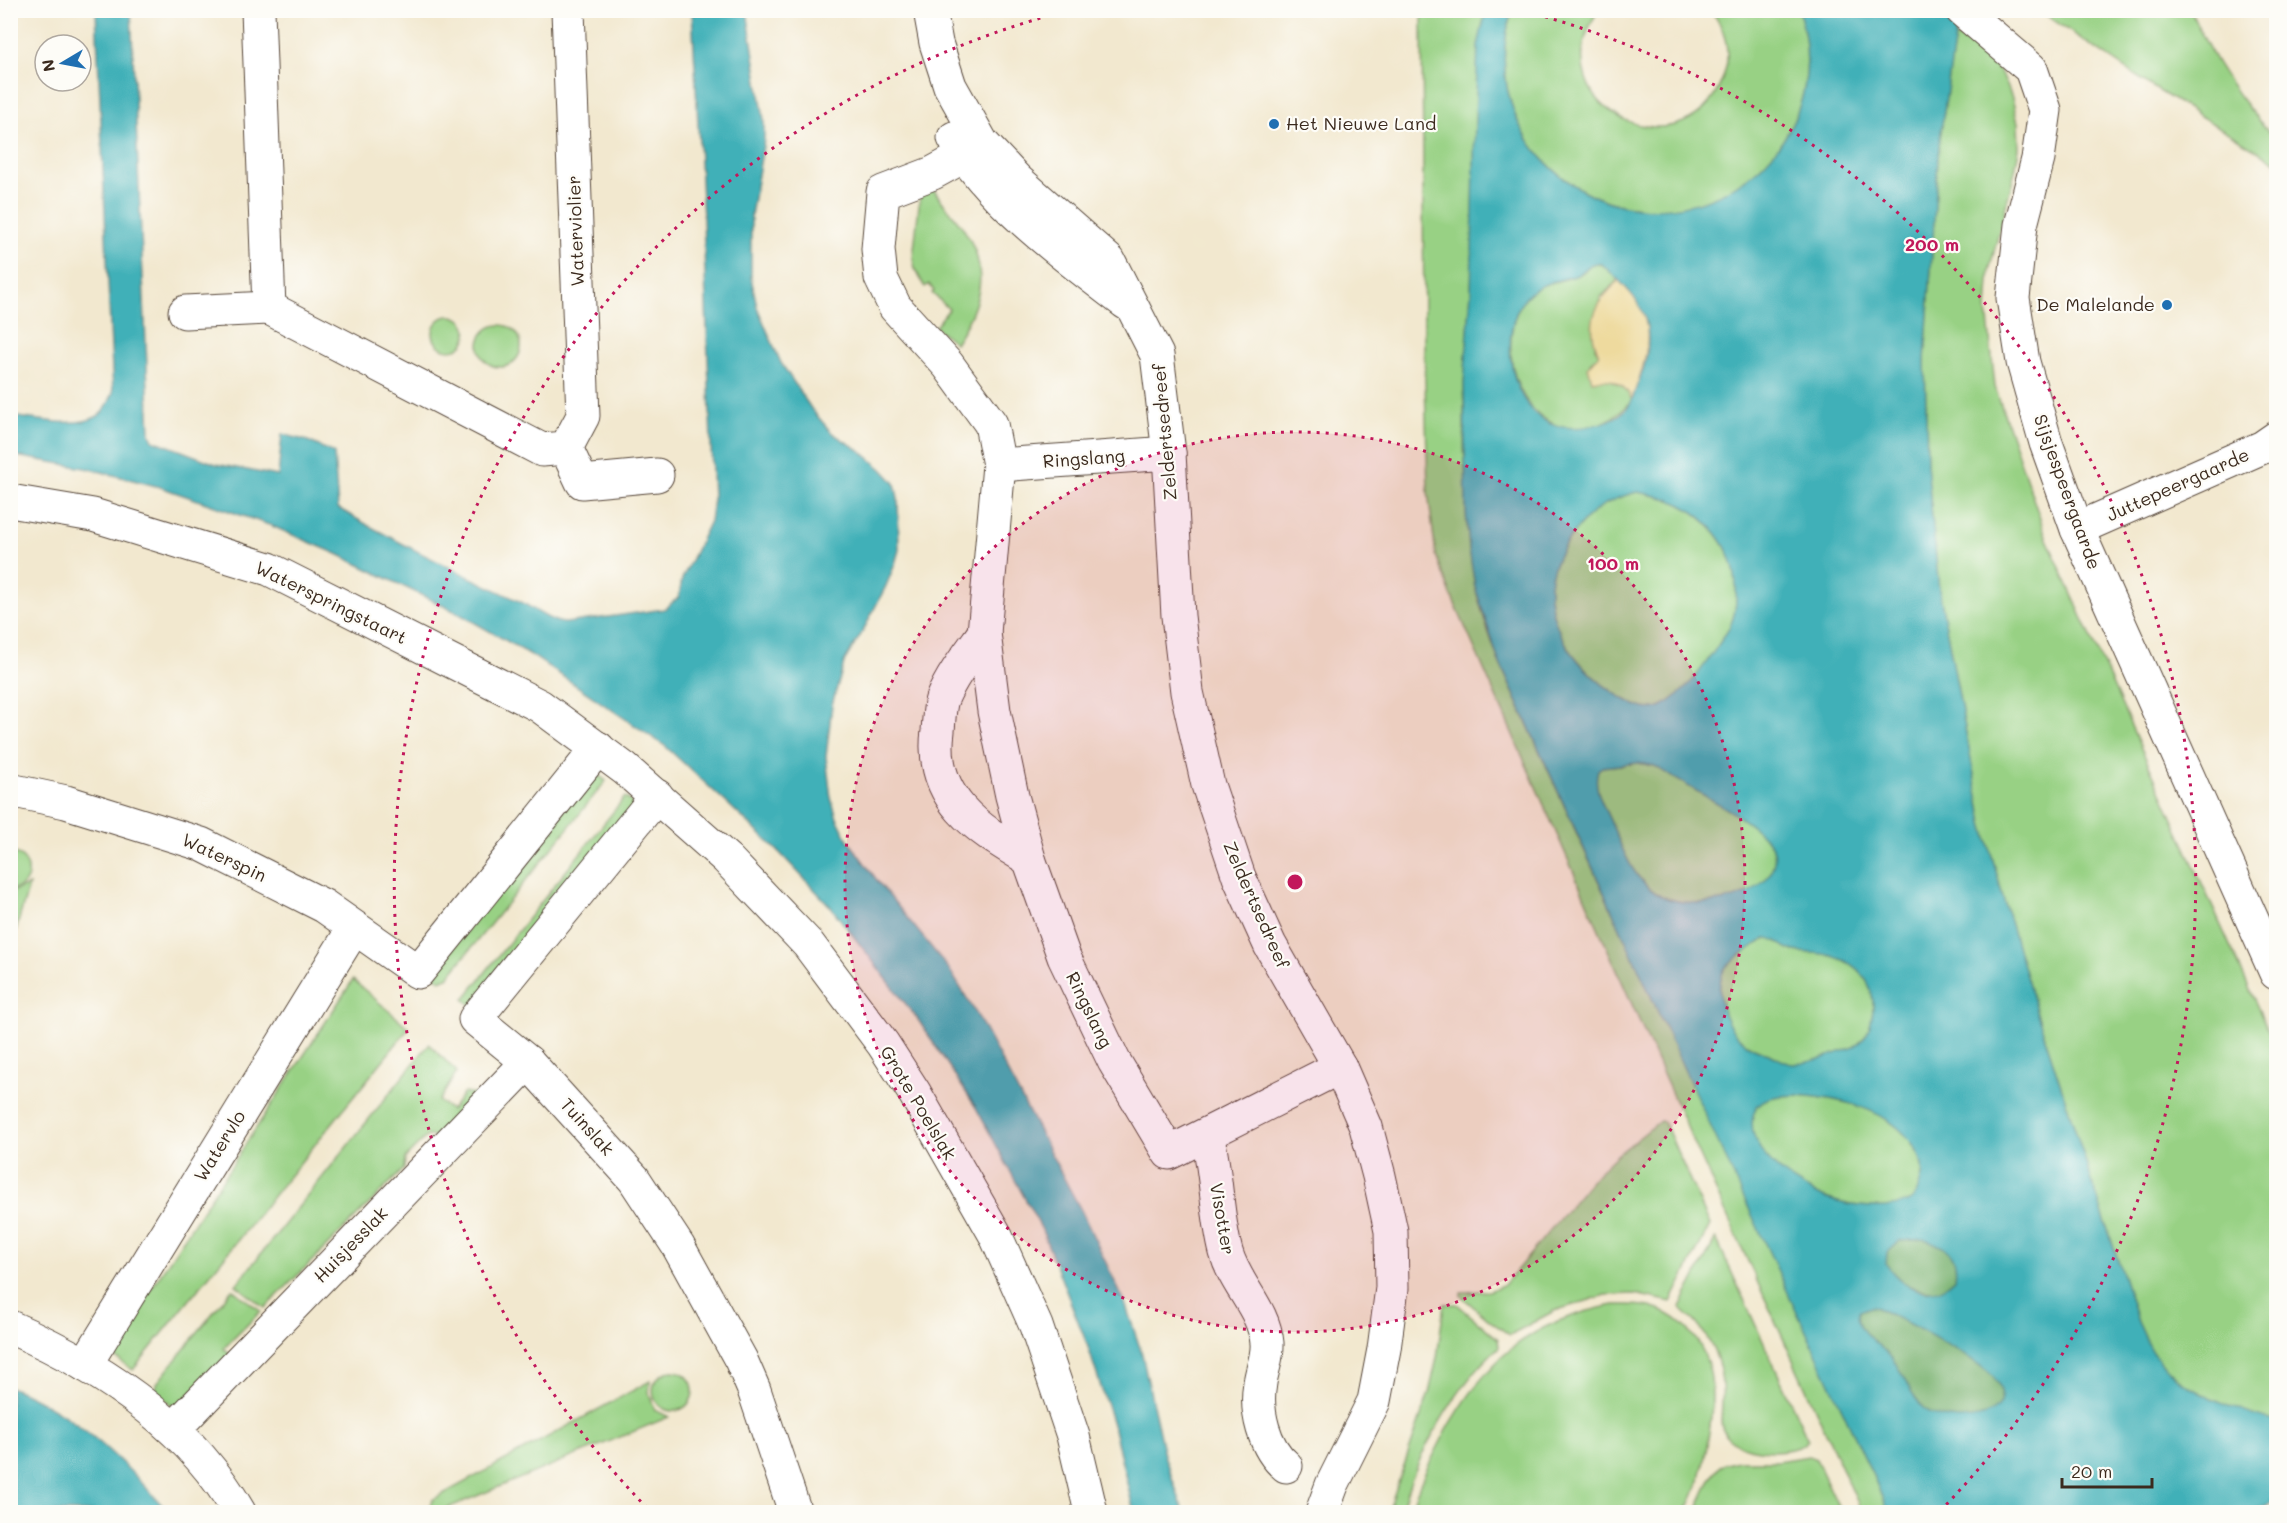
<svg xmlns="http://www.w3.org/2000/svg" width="2287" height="1523" viewBox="0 0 2287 1523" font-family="Mali,sans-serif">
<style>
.green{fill:#98d184;stroke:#6a7e51;stroke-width:1.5}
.forest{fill:#7ab372;stroke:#5a6e48;stroke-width:1.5}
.sand{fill:#eeda9e;stroke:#94825e;stroke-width:1.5}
.water{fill:#3fb0b8;stroke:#3d6d6b;stroke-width:1.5;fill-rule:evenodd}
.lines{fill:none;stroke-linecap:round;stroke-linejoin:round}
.minor-casing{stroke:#564639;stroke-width:35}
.minor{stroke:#fff;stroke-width:33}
.ring{fill:none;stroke:#c2185b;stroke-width:3;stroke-dasharray:3 6}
.poi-dot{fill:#1f6fb2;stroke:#fdfcf7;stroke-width:2}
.labels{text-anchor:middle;stroke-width:4.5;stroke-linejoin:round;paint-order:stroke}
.poi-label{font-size:18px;fill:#3b2a1e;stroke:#fdfcf7;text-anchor:start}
.street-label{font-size:18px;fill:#3b2a1e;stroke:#fdfcf7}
.centre{fill:#c2185b;stroke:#fdfcf7;stroke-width:3}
.ring-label{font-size:18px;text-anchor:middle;font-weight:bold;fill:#c2185b;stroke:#fdfcf7;stroke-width:4.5;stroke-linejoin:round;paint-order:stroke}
</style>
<rect width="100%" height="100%" fill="#fdfcf7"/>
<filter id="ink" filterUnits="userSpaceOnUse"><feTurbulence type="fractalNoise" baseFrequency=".0167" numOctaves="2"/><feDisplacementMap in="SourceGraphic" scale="12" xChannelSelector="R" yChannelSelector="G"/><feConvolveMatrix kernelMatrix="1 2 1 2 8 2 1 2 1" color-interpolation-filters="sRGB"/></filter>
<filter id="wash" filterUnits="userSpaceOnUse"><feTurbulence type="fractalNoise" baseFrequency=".008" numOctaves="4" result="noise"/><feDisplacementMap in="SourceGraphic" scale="24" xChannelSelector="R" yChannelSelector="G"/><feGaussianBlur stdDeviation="1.35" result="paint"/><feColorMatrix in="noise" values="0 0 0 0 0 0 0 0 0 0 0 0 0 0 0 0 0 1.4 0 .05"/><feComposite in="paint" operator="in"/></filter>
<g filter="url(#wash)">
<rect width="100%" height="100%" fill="#f2e8cf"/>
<g class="green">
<polygon points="1422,11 1486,11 1482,27 1471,293 1464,383 1464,450 1475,587 1486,625 1498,659 1585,852 1875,1480 1888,1512 1862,1512 1666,1081 1451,595 1436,555 1428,492 1424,343"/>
<path d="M 1512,11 L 1598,11 C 1533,112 1694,181 1725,71 C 1731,51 1724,26 1711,11 L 1799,11 C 1809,44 1810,80 1797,113 C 1764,198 1661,234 1582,190 C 1553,174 1529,148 1516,117 C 1502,83 1501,46 1512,11 Z"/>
<path d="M 2040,11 L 2191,11 C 2211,58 2240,102 2276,139 L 2276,162 L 2154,88 Z"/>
<path d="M 1955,36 L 1989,57 L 2004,78 L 2012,98 L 2018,123 L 2019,148 L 2015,171 L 1990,267 L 1987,309 L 1995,387 L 2047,539 L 2276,1048 L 2276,1422 C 2232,1409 2180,1392 2152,1352 C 2147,1343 2143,1332 2138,1322 L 2036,1010 L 2004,901 L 1983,823 L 1939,590 L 1927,464 L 1925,360 L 1939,145 Z"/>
<path d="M 932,187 C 941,202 953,214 963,228 C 991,269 981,305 955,343 L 935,327 L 949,309 L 932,293 L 934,291 L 929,284 L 925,287 L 915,269 L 913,258 L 920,196 L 908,195 Z"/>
<path d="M 1592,263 L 1603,265 L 1617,278 L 1617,281 L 1600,298 L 1595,347 L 1599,355 L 1590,363 C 1595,367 1599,373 1604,377 C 1617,386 1625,381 1632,401 C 1582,455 1517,425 1511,354 C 1510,335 1512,315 1525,298 C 1539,281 1559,283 1578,275 C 1584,273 1587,267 1592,263 Z"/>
<circle cx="450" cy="333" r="17"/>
<circle cx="500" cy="346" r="21"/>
<path d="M 1637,492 C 1647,494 1658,496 1668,499 C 1705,513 1735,546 1736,587 C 1737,605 1735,620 1725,635 C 1708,660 1689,692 1662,706 C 1648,713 1636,706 1624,699 C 1585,676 1548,635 1550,586 C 1551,567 1560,551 1571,537 C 1590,511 1606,500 1637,492 Z"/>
<path d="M 1638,763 L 1655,766 C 1686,787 1752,817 1771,845 C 1776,852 1775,859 1773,867 C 1761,904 1685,912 1656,893 C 1632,878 1623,849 1612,825 C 1605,808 1592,789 1597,770 L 1602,767 Z"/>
<polygon points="593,771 606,781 448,977 440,980 432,974"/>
<polygon points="625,797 636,805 477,1010 464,999"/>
<path d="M 11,852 C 33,856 35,887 11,890 Z"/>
<polygon points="29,885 11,947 11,892"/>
<path d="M 1768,938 C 1778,939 1782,947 1791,950 C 1803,954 1816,952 1828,955 C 1859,962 1878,985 1872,1018 C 1870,1031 1863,1044 1849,1049 C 1835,1054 1806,1065 1792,1064 C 1785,1063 1778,1058 1771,1055 C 1760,1050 1748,1047 1739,1038 C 1723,1022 1714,991 1724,970 C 1729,960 1757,944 1768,938 Z"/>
<polygon points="353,980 409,1028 133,1370 109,1353"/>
<polygon points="429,1044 457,1072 439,1101 451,1110 464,1093 487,1096 437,1137 427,1136 405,1158 404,1169 265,1308 236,1285"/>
<path d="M 1797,1095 C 1839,1098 1889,1108 1914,1146 C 1920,1155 1924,1164 1922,1176 C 1920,1183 1918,1195 1911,1200 C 1904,1205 1893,1206 1885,1207 C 1863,1208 1837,1204 1818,1195 C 1790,1181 1746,1152 1752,1116 C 1756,1095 1779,1096 1797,1095 Z"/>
<polygon points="1660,1121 1664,1122 1710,1225 1671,1302 1635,1294 1606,1295 1554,1311 1510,1335 1490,1321 1461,1296 1461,1292 1489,1291 1505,1284 1597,1174 1617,1155"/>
<path d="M 1716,1238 L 1808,1440 C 1794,1458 1734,1453 1724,1432 C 1719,1424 1722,1414 1722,1405 C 1723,1391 1722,1373 1717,1359 C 1713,1347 1705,1333 1696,1323 C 1691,1317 1684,1314 1680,1307 Z"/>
<polygon points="232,1289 261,1311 224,1348 230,1355 177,1407 172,1406 156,1390 157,1383"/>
<path d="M 1444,1304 L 1457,1304 L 1498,1339 L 1499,1347 C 1456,1385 1415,1457 1401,1512 L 1388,1512 L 1429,1393 L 1437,1358 Z"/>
<path d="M 1614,1305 C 1625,1305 1638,1304 1650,1307 C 1662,1310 1673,1316 1682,1324 C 1717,1354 1715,1397 1708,1439 C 1704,1464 1699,1490 1685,1512 L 1410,1512 C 1418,1485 1430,1462 1443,1437 C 1485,1361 1527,1321 1614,1305 Z"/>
<circle cx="673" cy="1391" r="20"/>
<polygon points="650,1381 649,1393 655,1410 669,1417 438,1512 429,1509 432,1500"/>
<polygon points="1809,1456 1816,1459 1841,1512 1695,1512 1710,1480 1720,1466 1738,1461 1777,1461"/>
</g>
<g class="forest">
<path d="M 1925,1239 C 1946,1247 1959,1253 1955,1279 L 1940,1291 C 1915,1292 1900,1284 1886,1264 L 1887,1253 L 1900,1241 Z"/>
<path d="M 1873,1306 C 1898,1318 1992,1363 2000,1387 C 2013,1425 1940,1425 1923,1408 C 1909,1394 1903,1369 1888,1354 C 1876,1342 1854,1330 1859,1311 Z"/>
</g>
<path class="sand" d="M 1617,278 C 1660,313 1650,353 1632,399 C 1622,381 1611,377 1592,381 L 1588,367 L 1599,355 C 1585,323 1594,305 1617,282 Z"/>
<g class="water">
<path d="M 96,11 L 131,11 L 150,433 L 153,440 L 216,464 L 278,476 L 282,434 L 308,441 L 334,453 L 338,508 C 397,543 459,572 521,602 C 535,609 551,623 566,623 L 664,609 L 679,597 L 682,579 L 710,521 L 713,499 L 703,218 L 692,11 L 747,11 L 764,120 L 764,140 L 751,215 L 751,277 L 757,307 L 781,363 L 812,410 L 832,433 L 861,451 L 882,469 L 895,483 L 898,498 L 899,550 L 895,564 L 886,586 L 862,633 L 845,660 L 832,705 L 826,757 L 831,798 L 837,818 L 848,840 L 879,883 L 949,969 L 976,1013 L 1082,1212 L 1125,1303 L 1142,1354 L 1164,1455 L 1184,1512 L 1134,1512 L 1112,1421 L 1087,1344 L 1042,1230 L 975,1106 L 919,1021 L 830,906 L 779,852 L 729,805 L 665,746 L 531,655 L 456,612 L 337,554 L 272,526 L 160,487 L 90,469 L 11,455 L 11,416 C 34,419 75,428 96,417 C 105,412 109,402 113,393 Z"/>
<path d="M 1486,11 L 1512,11 C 1501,46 1502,83 1516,117 C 1529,148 1553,174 1582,190 C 1661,234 1764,198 1797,113 C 1810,80 1809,44 1799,11 L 1961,11 L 1955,36 L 1939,145 L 1925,360 L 1927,464 L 1939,590 L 1983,823 L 2004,901 L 2036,1010 L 2138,1322 C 2143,1332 2147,1343 2153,1352 C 2180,1392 2232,1409 2276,1422 L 2276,1501 L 2251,1512 L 1888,1512 L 1875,1480 L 1678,1056 L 1498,659 L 1475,587 L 1469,549 L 1466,513 L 1464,383 L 1471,293 L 1475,119 L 1478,45 ZM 1598,263 L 1603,265 C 1622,284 1642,299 1647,327 C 1650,345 1646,364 1639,381 C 1636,387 1634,396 1631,402 C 1620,424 1579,431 1557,426 C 1510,414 1496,331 1526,297 C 1539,283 1557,281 1575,276 C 1585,273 1587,263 1598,263 ZM 1637,492 C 1647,494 1658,496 1668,499 C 1706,513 1735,546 1736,587 C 1737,605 1735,620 1725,635 C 1708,660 1689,692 1662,706 C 1648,713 1636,706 1624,699 C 1585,676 1548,635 1550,586 C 1551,567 1560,551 1571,536 C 1590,511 1606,500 1637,492 ZM 1638,763 L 1655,766 C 1685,787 1752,817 1771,845 C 1776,852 1775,859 1773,867 C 1761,904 1685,912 1656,893 C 1632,878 1623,849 1612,825 C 1605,808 1592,789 1598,770 L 1602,767 ZM 1767,938 C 1778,939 1782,947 1791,950 C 1803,954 1816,952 1828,955 C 1859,962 1878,985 1872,1017 C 1870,1031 1863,1044 1849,1049 C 1835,1054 1806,1065 1792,1064 C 1785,1063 1778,1058 1771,1055 C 1760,1051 1748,1047 1739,1038 C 1723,1022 1714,991 1724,970 C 1729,960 1757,944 1767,938 ZM 1797,1095 C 1839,1098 1889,1108 1914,1146 C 1920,1155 1924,1164 1922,1176 C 1920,1183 1918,1195 1911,1200 C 1904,1205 1893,1206 1885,1207 C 1863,1208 1837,1204 1818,1195 C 1790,1181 1746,1152 1753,1116 C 1757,1095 1779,1096 1797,1095 ZM 1925,1239 C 1946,1247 1959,1253 1955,1279 C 1930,1303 1904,1289 1886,1264 L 1887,1253 L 1900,1241 ZM 1873,1306 C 1898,1318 1992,1363 2000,1387 C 2013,1425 1940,1425 1923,1408 C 1909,1394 1903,1369 1888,1354 C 1876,1342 1854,1330 1859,1311 Z"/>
<path d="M 10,1387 C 75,1413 123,1460 168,1512 L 11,1512 Z"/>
</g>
</g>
<g filter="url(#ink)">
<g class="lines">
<defs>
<g id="minor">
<polyline points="258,10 269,308 542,450 566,448 583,416 568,10"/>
<polyline points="930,10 936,43 950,86 982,143 1018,181 1109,261 1157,355 1169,453 1178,616 1187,692 1208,785 1239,877 1270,945 1340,1067 1366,1127 1379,1176 1391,1231 1392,1288 1384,1349 1374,1401 1332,1485 1322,1512"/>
<polyline points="1962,10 2031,69 2045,110 2038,159 2021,225 2013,298 2023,362 2046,443 2077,529 2276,973"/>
<path d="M 954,138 C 987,200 1070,260 1126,303"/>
<polyline points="964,156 933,173 883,192 878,249 881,278 895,307 948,365 991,424 999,465 984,633 994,711 1012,796 1029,859 1064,957 1114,1061 1169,1153 1340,1067"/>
<polyline points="185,312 269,308"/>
<polyline points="566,448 582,482 657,475"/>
<polyline points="999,465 1169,453"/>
<polyline points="10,501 93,515 269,569 540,706 625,769 727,859 808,944 883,1044 914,1092 995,1234 1036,1326 1073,1436 1091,1512"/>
<polyline points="2077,529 2263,447 2276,438"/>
<path d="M 984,633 C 969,654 952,675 942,699 C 939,708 939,721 938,731 C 929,799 978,829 1029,859"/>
<polyline points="10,790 66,802 201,844 324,906 418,972 598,748"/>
<polyline points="657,796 475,1019 528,1062 634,1179 678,1246 741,1360 754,1390 795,1512"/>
<path d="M 1207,1135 C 1217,1173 1216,1214 1226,1252 C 1235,1285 1264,1309 1267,1343 C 1268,1357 1262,1369 1260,1383 C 1255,1411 1264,1448 1286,1466"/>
<path d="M 10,1327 C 102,1367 189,1424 239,1512"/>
<polyline points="85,1365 354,928"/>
<polyline points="174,1429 528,1062"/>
</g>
</defs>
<use href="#minor" class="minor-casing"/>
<use href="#minor" class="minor"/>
</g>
</g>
<circle cx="1295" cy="882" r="450" fill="#c2185b" fill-opacity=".12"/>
<g class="ring">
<circle cx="1295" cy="882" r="450"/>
<path d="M647 1508A901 901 0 0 1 1062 12M1528 12A901 901 0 0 1 1943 1508"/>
</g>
<g class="poi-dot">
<circle cx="1274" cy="124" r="6"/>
<circle cx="2167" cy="305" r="6"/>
</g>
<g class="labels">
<g class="poi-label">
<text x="1286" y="130">Het Nieuwe Land</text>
<text x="2155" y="311" text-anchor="end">De Malelande</text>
</g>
<g class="street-label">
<text transform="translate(576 231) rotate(-92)" y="6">Waterviolier</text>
<text transform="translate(1165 432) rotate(-95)" y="6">Zeldertsedreef</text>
<text transform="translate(1084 459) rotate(-4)" y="6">Ringslang</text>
<text transform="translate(2178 485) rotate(-24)" y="6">Juttepeergaarde</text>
<text transform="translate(2067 492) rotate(70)" y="6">Sijsjespeergaarde</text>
<text transform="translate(331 603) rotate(26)" y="6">Waterspringstaart</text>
<text transform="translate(224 858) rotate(25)" y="6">Waterspin</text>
<text transform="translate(1256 905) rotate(66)" y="6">Zeldertsedreef</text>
<text transform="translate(1089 1010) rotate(64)" y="6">Ringslang</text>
<text transform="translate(918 1103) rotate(59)" y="6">Grote Poelslak</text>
<text transform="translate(587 1127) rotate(48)" y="6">Tuinslak</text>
<text transform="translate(220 1146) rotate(-58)" y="6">Watervlo</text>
<text transform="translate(1222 1219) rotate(80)" y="6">Visotter</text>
<text transform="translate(351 1245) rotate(-46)" y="6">Huisjesslak</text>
</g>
</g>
<circle cx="1295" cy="882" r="9" class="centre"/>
<g class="ring-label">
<text x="1932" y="251">200 m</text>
<text x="1613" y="570">100 m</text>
</g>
<rect width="2287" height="1523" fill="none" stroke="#fdfcf7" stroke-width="36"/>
<g transform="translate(63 63) rotate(260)"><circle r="28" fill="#fdfcf7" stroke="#afa8a0" stroke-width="1.5"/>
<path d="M0-4.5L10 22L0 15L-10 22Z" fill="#1f6fb2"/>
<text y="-9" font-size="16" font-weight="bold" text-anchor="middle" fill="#3b2a1e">N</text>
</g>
<path d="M2062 1478v9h90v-9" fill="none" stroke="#3b2a1e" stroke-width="3"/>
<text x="2071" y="1478" font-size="18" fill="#3b2a1e" stroke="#fdfcf7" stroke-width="4.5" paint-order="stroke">20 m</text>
</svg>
